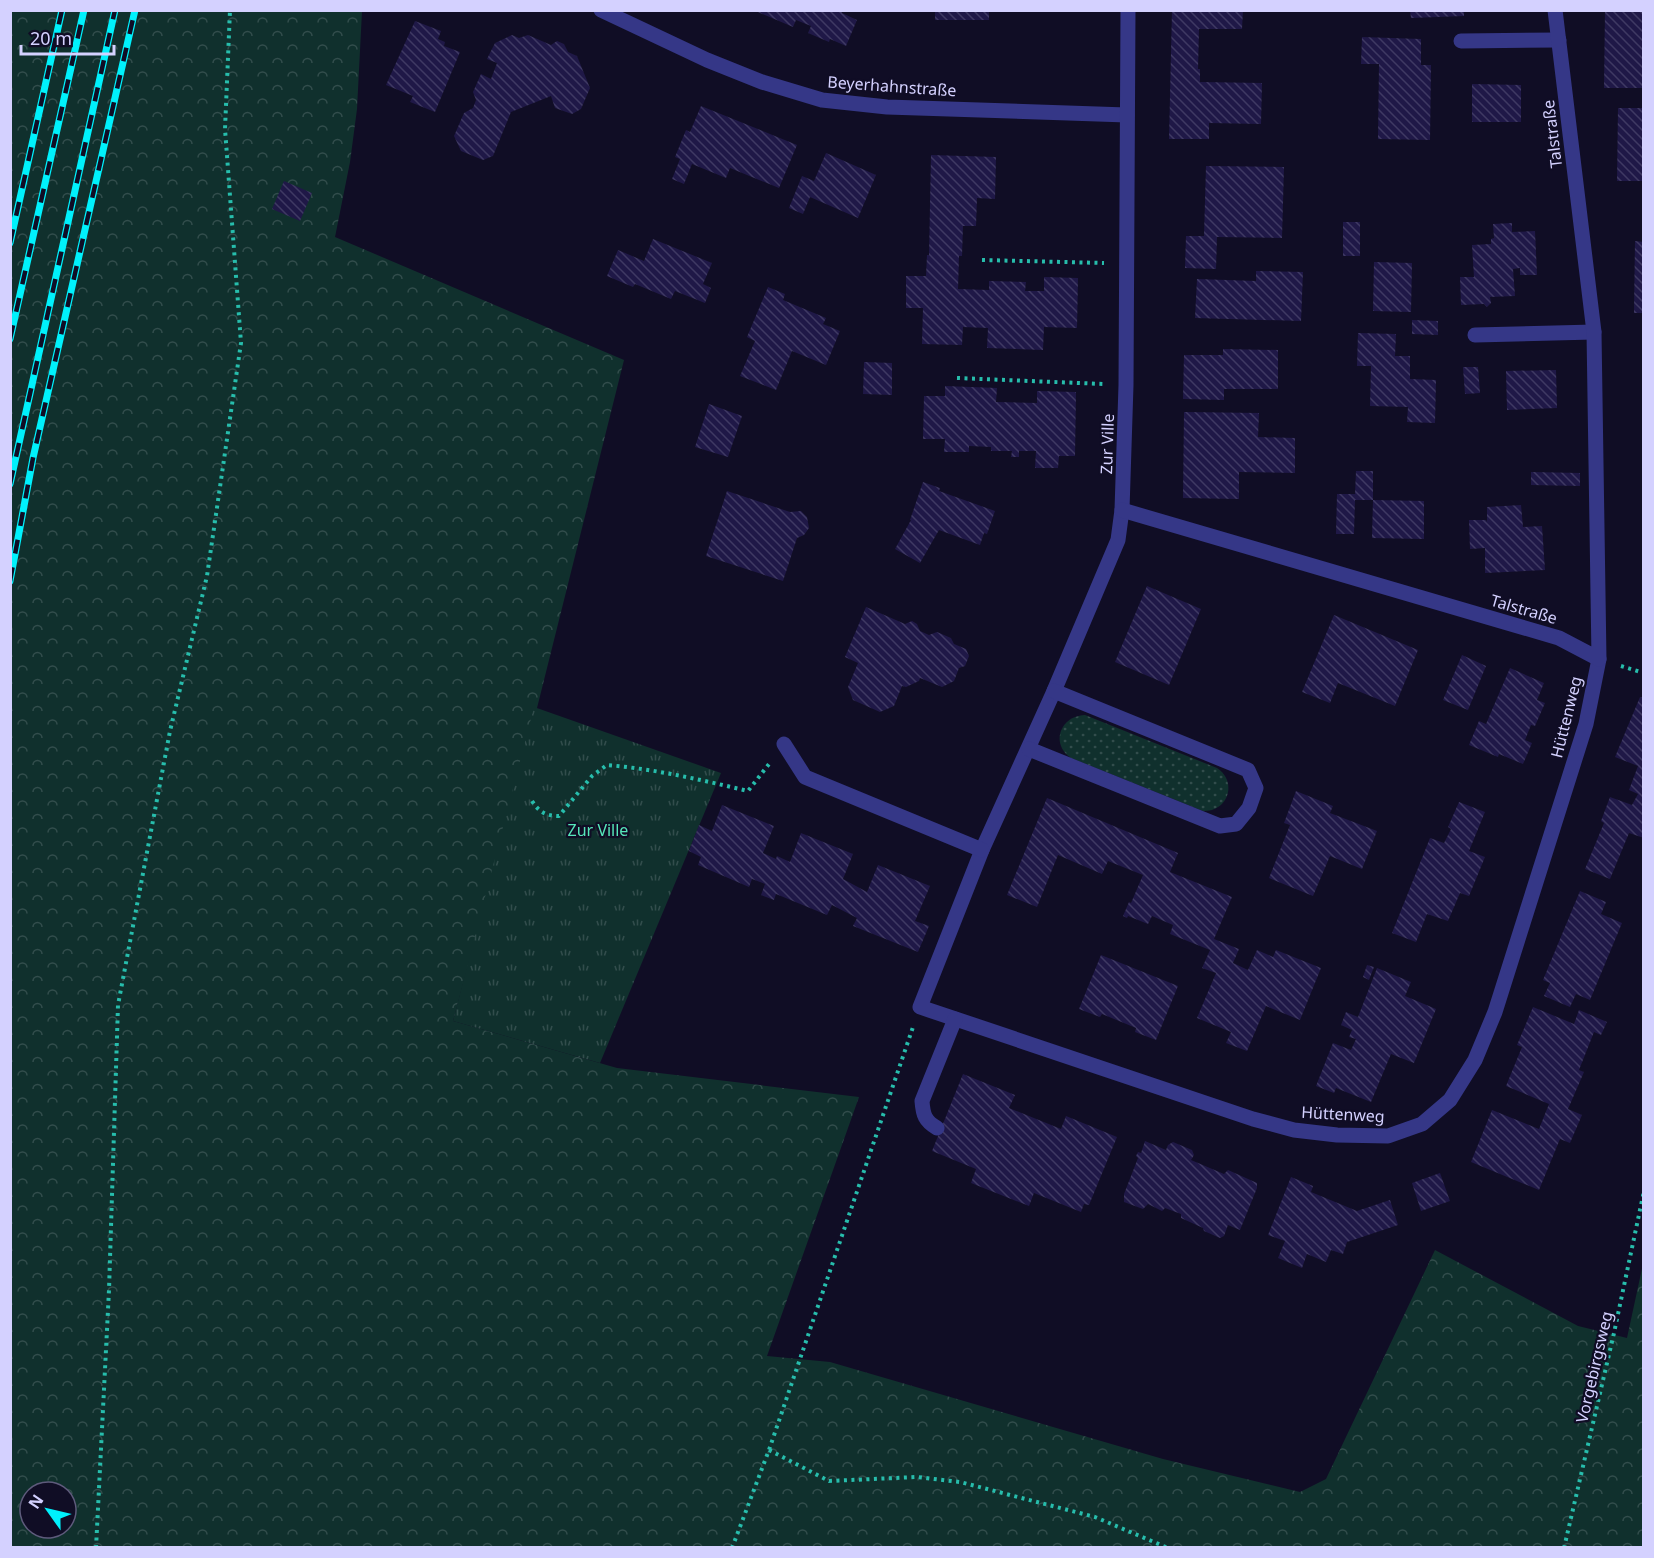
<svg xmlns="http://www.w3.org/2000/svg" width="1654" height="1558" viewBox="0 0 1654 1558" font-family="'Noto Sans',sans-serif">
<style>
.grass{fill:url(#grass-dots)}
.forest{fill:url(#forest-crowns);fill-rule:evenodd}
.park{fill:url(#park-tufts)}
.building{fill:url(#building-back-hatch)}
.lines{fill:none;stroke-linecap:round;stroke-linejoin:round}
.path{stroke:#27bdac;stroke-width:4;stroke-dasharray:3 4.5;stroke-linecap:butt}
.minor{stroke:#353787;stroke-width:15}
.rail-casing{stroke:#00f1fc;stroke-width:7}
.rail{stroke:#100d25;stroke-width:4.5;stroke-dasharray:14;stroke-linecap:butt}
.labels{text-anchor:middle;stroke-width:4.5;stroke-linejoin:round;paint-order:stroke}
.street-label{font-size:16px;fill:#d4d1ff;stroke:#100d25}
.park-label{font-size:16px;fill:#56e6ba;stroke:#100d25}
</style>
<defs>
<pattern id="grass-dots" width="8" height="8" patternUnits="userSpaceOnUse" patternTransform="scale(1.5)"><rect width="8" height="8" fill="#10302d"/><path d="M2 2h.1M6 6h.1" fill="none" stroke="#324d4c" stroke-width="1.8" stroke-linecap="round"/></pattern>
<pattern id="forest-crowns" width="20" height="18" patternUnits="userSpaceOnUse" patternTransform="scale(1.5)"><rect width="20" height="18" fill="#10302d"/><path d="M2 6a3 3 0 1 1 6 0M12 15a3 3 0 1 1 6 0" fill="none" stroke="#324d4c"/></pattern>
<pattern id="park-tufts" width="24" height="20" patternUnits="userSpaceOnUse" patternTransform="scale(1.5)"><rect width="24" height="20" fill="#10302d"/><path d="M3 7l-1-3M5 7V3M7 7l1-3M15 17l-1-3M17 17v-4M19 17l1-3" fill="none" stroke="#324d4c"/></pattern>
<pattern id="building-back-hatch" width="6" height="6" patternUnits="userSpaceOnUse" patternTransform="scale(1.5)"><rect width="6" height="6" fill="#1f1847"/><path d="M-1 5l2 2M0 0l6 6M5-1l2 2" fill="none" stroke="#3f3963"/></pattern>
</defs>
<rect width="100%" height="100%" fill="#100d25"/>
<path class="grass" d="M 1085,715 L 1217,768 C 1238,782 1228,812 1203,811 L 1071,758 C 1050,744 1060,716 1085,715 Z"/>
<path class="forest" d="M 11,11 L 362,11 L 357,109 L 350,162 L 335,237 L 624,360 L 537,708 L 453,1021 L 617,1068 L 859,1097 L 767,1356 L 830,1362 L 1163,1459 L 1300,1492 L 1326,1479 L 1435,1250 L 1578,1326 L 1627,1338 L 1643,1264 L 1643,1547 L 11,1548 ZM 30,1492 L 66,1492 L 66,1528 L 30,1528 Z"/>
<polygon class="park" points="534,707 721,773 600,1063 453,1021"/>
<g class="building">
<polygon points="753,10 842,10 842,13 857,20 846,46 830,39 829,42 808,33 811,26 796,20 793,27"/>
<rect x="935" y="10" width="54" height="10"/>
<polygon points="1172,10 1243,10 1242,29 1199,29 1198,69 1200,69 1200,82 1262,83 1261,124 1209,123 1209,139 1169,139"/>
<polygon points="1410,10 1464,10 1464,16 1411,18"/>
<polygon points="1605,10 1644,10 1644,88 1604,88"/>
<polygon points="415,21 441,31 438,39 445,42 444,46 460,52 435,112 410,102 413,96 386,85"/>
<polygon points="512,35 519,38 528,35 551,45 557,41 564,44 568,52 577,56 590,88 581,109 572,114 555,108 551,96 511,112 493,156 483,160 461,151 454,136 464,113 473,108 476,100 473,92 481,74 491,79 497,63 487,59 495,43"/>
<polygon points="1362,37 1421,39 1421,65 1431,65 1430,140 1378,139 1379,64 1361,64"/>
<polygon points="1472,84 1521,85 1521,122 1472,122"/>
<polygon points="701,106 797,145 779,188 730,168 726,178 692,164 684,184 672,179 680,159 675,157 686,130 690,132"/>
<polygon points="1618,108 1644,108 1644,181 1617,181"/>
<polygon points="826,153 876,175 858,218 810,197 803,214 789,208 802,176 814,181"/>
<polygon points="931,155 996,157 995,199 977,198 976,226 963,226 962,256 959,256 958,289 989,290 989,281 1026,282 1025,291 1044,291 1044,277 1078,278 1077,328 1044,327 1043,350 987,348 988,328 963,327 962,345 922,344 923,308 906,308 906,276 926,276 927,255 929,255"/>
<polygon points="1206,166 1284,167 1282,238 1217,237 1216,269 1185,268 1186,236 1204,236"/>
<polygon points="284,181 312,193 300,221 272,209"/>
<rect x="1343" y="222" width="17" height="34"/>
<polygon points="1512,223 1512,232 1535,231 1537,275 1520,275 1520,268 1513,269 1515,296 1490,297 1491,303 1487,307 1484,304 1461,305 1460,277 1474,277 1472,245 1491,244 1491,239 1494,238 1493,224"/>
<polygon points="653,239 712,263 703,284 711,288 705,303 675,291 671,299 635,284 633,287 607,276 618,250 644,261"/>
<polygon points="1635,241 1644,242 1644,313 1634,313"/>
<polygon points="1374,262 1412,263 1411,312 1373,311"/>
<polygon points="1256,271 1303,272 1301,321 1195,318 1197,279 1256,281"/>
<polygon points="768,287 785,294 783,300 826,318 823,324 840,331 826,365 792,351 776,390 740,376 755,341 747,337"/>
<polygon points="1412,320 1438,321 1438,335 1412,334"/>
<polygon points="1358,333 1396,334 1395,356 1410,356 1410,379 1436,380 1435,423 1407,422 1408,407 1370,406 1371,366 1357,366"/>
<polygon points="1223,349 1278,350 1278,389 1224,389 1224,400 1183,399 1184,355 1223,355"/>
<polygon points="864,362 892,363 892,395 863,394"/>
<polygon points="1463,367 1478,367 1480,393 1465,394"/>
<polygon points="1556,370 1557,408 1507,410 1506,371"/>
<polygon points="945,386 997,388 996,402 1037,403 1037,391 1076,392 1075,456 1059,456 1058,468 1035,468 1036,451 1019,451 1019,457 1011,457 1012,451 991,451 991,447 969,446 969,452 944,452 945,439 923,439 924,396 945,396"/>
<polygon points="709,404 742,416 728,457 695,447"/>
<polygon points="1184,412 1259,413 1258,437 1295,438 1295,473 1239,472 1239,499 1183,498"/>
<polygon points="1356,471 1373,471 1373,500 1424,501 1424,539 1372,538 1373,500 1355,500 1354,534 1336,534 1337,494 1355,494"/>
<polygon points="1531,472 1580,473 1580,486 1531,485"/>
<polygon points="923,482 940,488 939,491 995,511 987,534 984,533 980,545 939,530 920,563 895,549 911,520 910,520"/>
<polygon points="727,491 790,512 801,511 807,517 809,528 804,535 797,538 783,581 706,556"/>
<polygon points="1521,505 1523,527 1542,526 1545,570 1485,573 1485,548 1470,549 1469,520 1486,520 1487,522 1487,507"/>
<polygon points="1147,586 1201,609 1169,685 1115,662"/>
<polygon points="866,607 905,624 912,621 917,624 920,631 929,635 937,632 951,638 954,644 966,649 969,656 965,666 959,668 954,681 942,687 920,678 919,681 906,687 902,686 894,706 880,712 853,700 848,687 858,663 845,657"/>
<polygon points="1334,615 1418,650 1395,706 1338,683 1330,703 1302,692"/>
<polygon points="1462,655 1486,666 1468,710 1443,700"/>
<polygon points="1510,668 1544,683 1537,700 1545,703 1535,726 1531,725 1525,740 1532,743 1523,764 1499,754 1498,757 1469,745 1479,721 1486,724"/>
<polygon points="1640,697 1644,698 1644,838 1629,833 1610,879 1585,869 1604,823 1601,821 1610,797 1632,805 1638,794 1629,790 1638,766 1615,757"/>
<polygon points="1296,791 1333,806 1330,813 1377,831 1362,869 1330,856 1313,896 1269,878 1290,825 1284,823"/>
<polygon points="1047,798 1178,853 1170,872 1232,897 1214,939 1239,949 1233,963 1248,970 1257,950 1273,957 1276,950 1321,968 1300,1020 1266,1006 1247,1051 1226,1043 1231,1032 1197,1018 1216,973 1202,968 1210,950 1170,934 1173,925 1152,916 1148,924 1128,916 1127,918 1123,916 1129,902 1131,903 1143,875 1108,861 1102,874 1058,855 1037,907 1007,895"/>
<polygon points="1459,802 1485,812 1469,851 1485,857 1469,896 1460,893 1448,921 1427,914 1416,942 1392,933 1430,838 1444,843 1451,829 1448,827"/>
<polygon points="722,805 774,826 763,853 776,859 777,856 790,862 801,833 853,854 843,879 867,892 878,865 930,886 915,921 929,926 918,952 853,926 857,918 832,905 827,915 776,894 774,900 761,895 765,884 752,879 749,887 698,865 701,857 689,851 699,825 712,831"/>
<polygon points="1580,891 1606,902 1601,914 1622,923 1590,1000 1576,994 1570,1007 1544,996 1550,983 1543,980"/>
<polygon points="1101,955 1178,986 1156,1040 1135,1032 1136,1028 1102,1014 1100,1017 1079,1009"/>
<polygon points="1367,965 1374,967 1369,980 1363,977"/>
<polygon points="1377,968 1411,982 1405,996 1436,1009 1414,1063 1391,1054 1371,1102 1336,1088 1334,1093 1316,1086 1333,1043 1351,1050 1356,1039 1349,1037 1352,1030 1341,1025 1346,1012 1358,1017"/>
<polygon points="1533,1007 1574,1024 1579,1010 1607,1022 1601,1035 1594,1032 1579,1070 1584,1072 1568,1109 1582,1115 1570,1143 1560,1139 1539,1190 1471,1162 1492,1110 1539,1129 1549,1104 1506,1086 1522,1047 1517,1045"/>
<polygon points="963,1074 1015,1095 1009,1108 1061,1129 1066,1116 1117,1137 1089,1205 1084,1204 1081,1212 1034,1193 1029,1206 971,1183 976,1169 932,1151"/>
<polygon points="1145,1141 1166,1150 1168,1145 1173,1142 1192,1150 1194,1155 1191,1160 1224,1174 1228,1170 1257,1183 1257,1188 1240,1230 1228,1225 1224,1236 1220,1238 1204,1231 1203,1228 1181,1218 1181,1214 1165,1208 1162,1211 1148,1204 1143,1209 1124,1202 1124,1194 1138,1158 1136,1156 1138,1152 1141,1153"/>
<polygon points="1440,1173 1450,1201 1421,1211 1412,1183"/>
<polygon points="1291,1177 1313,1186 1311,1192 1357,1211 1390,1200 1398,1225 1347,1242 1343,1254 1331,1250 1326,1262 1307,1254 1302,1268 1278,1258 1285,1241 1268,1235"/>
</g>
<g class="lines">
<g class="path">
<polyline points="982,260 1104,263"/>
<polyline points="957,378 1103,384"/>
<polyline points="1621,666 1644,673"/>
<path d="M 532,801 C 539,812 546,816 559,816 L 592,776 L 607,765 C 655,769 702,780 748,791 L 769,764"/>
<polyline points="769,1450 829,1481 917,1477 960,1482 1095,1517 1168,1548"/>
<polyline points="96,1548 109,1290 118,1005 170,731 207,576 241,343 225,129 230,10"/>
<polyline points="732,1548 769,1450 913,1027"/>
<polyline points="1564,1548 1614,1333 1644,1191"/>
</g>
<g class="minor">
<polyline points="601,10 707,60 762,82 822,100 887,107 1127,115"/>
<polyline points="1128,10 1126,385 1122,510 1118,540 1054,691 982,850 920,1007 1253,1119 1294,1130 1337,1135 1388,1136 1422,1124 1450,1100 1475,1060 1495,1012 1586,724 1599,659"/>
<polyline points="1461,41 1559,40"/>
<polyline points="1475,335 1594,332"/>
<polyline points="1122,510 1559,638 1599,659 1594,332 1555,10"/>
<polyline points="784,744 805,777 982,850"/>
<polyline points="1029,749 1220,826 1236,824 1249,808 1256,788 1248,770 1054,691"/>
<path d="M 937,1128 C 925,1121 923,1115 922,1101 L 955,1019"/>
</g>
<defs>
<g id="rail">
<polyline points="10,243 62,10"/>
<polyline points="10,339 84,10"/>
<polyline points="10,484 115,10"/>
<polyline points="10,581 33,458 135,10"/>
</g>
</defs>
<use href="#rail" class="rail-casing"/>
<use href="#rail" class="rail"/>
</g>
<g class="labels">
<g class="street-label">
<text transform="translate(892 86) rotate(4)" y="6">Beyerhahnstraße</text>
<text transform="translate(1552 134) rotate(-97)" y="6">Talstraße</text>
<text transform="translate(1107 444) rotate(-88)" y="6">Zur Ville</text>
<text transform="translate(1524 609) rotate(16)" y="6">Talstraße</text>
<text transform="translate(1566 717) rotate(-76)" y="6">Hüttenweg</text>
<text transform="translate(1343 1114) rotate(3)" y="6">Hüttenweg</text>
<text transform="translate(1594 1367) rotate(-77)" y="6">Vorgebirgsweg</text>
</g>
<g class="park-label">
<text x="598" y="836">Zur Ville</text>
</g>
</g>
<rect width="1654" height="1558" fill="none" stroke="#d4d1ff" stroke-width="24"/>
<g transform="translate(48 1510) rotate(304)"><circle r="28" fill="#100d25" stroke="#5e5b7c" stroke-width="1.5"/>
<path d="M0-4.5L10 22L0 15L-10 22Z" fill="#00f1fc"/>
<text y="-9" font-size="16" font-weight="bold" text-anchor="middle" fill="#d4d1ff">N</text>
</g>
<path d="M21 45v9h93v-9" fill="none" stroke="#d4d1ff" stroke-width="3"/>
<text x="30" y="45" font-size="18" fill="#d4d1ff" stroke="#100d25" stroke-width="4.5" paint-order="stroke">20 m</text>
</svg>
